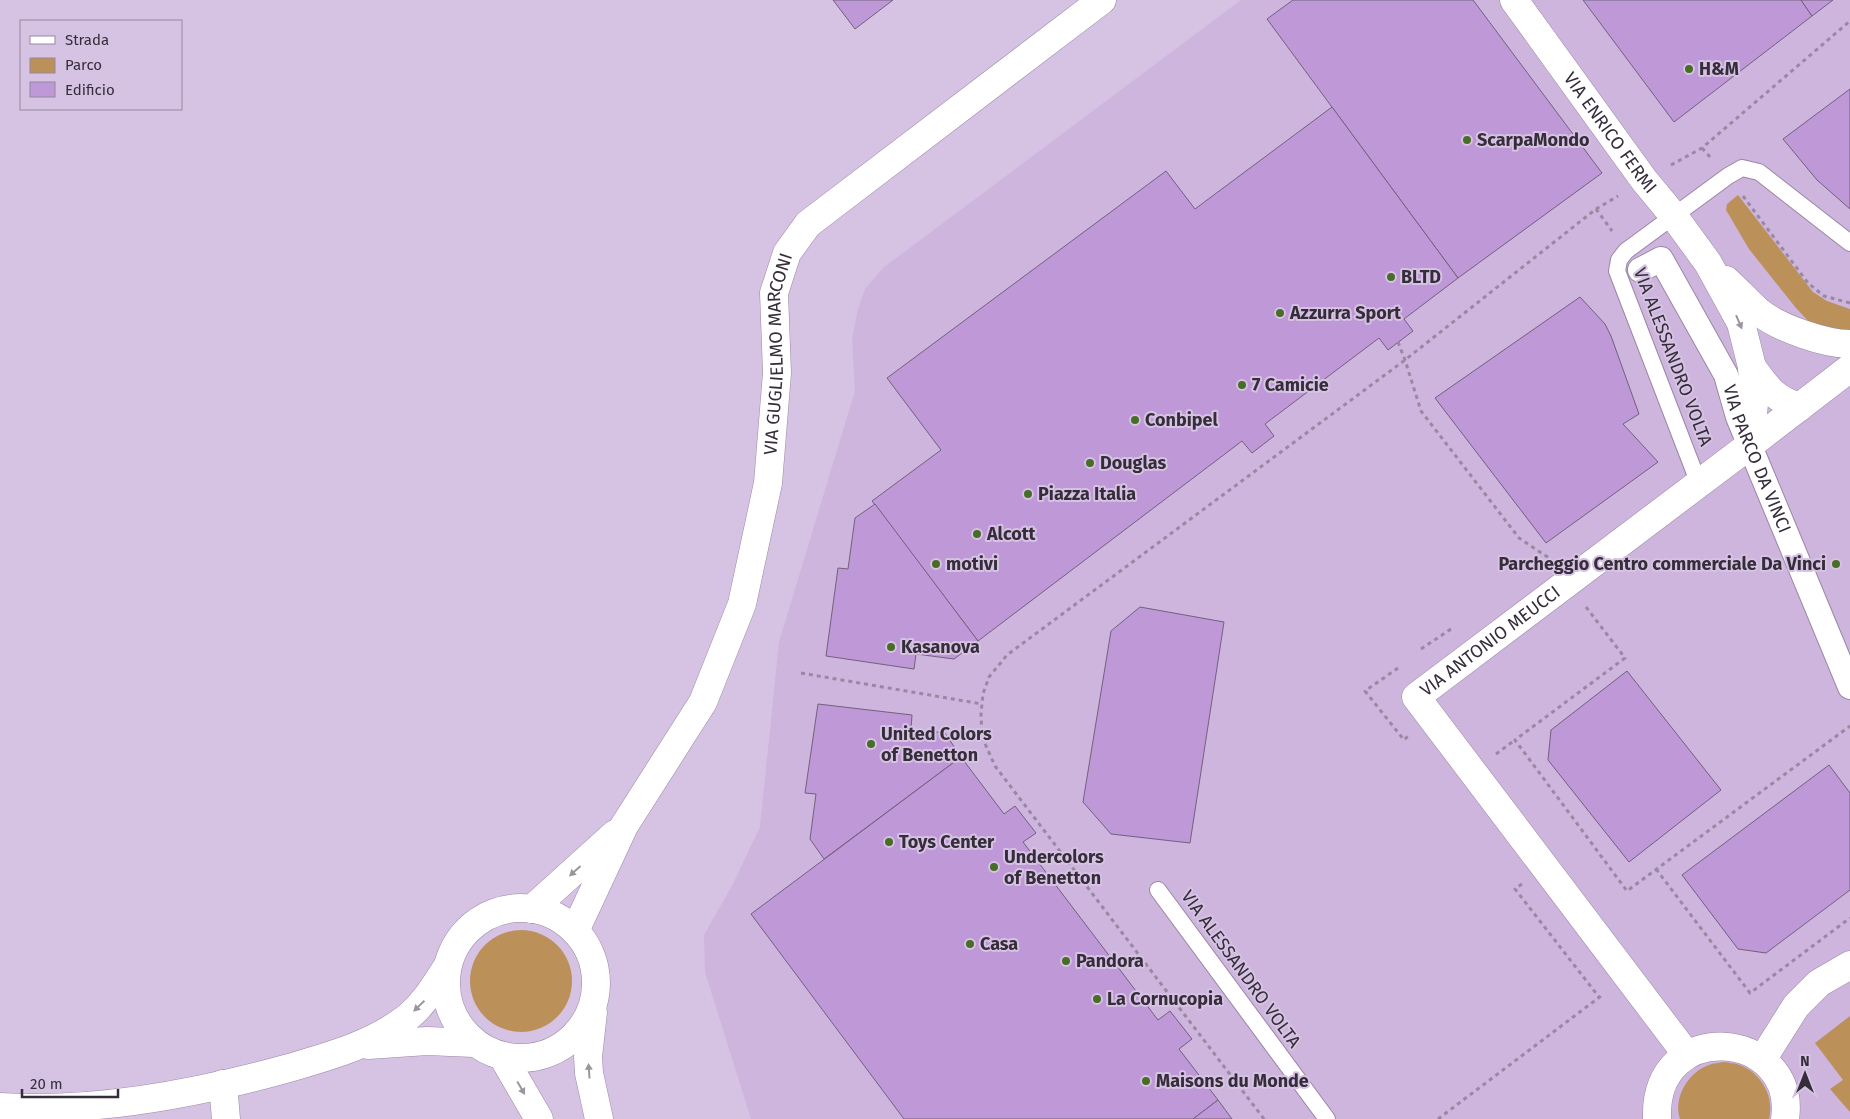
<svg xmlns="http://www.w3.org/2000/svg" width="1850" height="1119" viewBox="0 0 1850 1119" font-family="'Fira Sans',sans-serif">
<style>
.built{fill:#cdb5dd}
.green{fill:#bc9159}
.building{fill:#bf98d7;stroke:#73607e}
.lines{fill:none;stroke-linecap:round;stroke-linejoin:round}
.service-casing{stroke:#9a87a6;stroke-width:18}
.pedestrian-casing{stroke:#9a87a6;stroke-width:26}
.minor-casing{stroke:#9a87a6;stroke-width:29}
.path{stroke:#9889a2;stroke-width:3;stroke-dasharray:4 4;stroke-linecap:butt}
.service{stroke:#fff;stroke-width:16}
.pedestrian{stroke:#fff;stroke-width:24}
.minor{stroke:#fff;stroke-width:28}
.oneway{fill:#9a969c}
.poi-dot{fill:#486d26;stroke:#d6c2e3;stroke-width:2}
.labels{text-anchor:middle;stroke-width:4;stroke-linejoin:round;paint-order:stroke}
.poi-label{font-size:18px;font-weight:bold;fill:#352d3a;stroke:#d6c2e3;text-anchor:start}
.street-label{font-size:18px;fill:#352d3a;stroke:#d6c2e3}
</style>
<rect width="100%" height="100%" fill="#d6c2e3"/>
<polygon class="built" points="1241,0 1850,0 1850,1119 751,1119 705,972 704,935 733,884 760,827 779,642 855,391 852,339 858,309 865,289 883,268"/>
<g class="green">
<polygon points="1738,195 1813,292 1827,301 1850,309 1850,331 1811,324 1796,308 1749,249 1726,210 1727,204"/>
<circle cx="521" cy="981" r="51"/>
<polygon points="1850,1016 1850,1112 1830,1089 1843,1080 1815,1043"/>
<path d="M 1724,1062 C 1729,1063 1735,1063 1740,1065 C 1761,1073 1775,1097 1769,1119 L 1680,1119 C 1673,1098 1688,1072 1709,1065 C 1713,1063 1719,1063 1724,1062 Z"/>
</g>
<g class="building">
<polygon points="833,0 893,0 855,29"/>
<polygon points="1293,0 1473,0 1602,173 1458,278 1267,19"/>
<polygon points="1583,0 1801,0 1812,16 1674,122"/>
<polygon points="1801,0 1833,0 1812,16"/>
<polygon points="1850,89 1850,209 1817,180 1783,139"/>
<polygon points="1332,107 1458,278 1404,319 1413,331 1388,350 1379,338 1265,424 1274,436 1252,453 1242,441 978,641 872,501 941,450 887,378 1166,171 1195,209"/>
<polygon points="1580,297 1605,324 1611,336 1639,414 1623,424 1658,462 1546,543 1435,398"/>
<polygon points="875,504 978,641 954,659 916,654 914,669 826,656 838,568 848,569 855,518"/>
<polygon points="1140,607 1224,622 1190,843 1111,834 1083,802 1111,631"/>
<polygon points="1627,671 1721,790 1629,862 1548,760 1551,730"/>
<polygon points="818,704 912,715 911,729 945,733 961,757 824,859 810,839 816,794 805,793"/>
<polygon points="961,757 1004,814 1015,806 1036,833 1023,842 1158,1020 1170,1011 1192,1039 1179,1049 1218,1100 1193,1119 904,1119 751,914"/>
<polygon points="1829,765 1850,793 1850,890 1766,953 1738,949 1682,875"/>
<polygon points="1218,1100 1232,1119 1193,1119"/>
</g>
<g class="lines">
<defs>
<g id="service">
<polyline points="1699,484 1617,271 1619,260 1626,251 1728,176 1742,168 1759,172 1850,243"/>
<polyline points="1158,890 1327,1119"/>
</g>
<g id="pedestrian">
<path id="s1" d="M 1640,270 L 1661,259 L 1726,375 L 1738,417 L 1850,687"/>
</g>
<g id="minor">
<path id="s2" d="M 1514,0 L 1644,180 L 1673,215 L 1708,263 L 1741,323 L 1752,367 L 1754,404 L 1750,445"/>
<path d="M 1726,280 C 1737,290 1748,302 1759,312 C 1779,328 1825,344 1850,344"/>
<path d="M 1752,367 C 1768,389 1774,399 1800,407"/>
<circle cx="521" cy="983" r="75"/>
<polyline points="532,909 615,834"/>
<path id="s3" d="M 575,931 L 624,826 L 703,702 L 742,604 L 768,483 L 777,373 L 774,293 L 787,253 L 808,224 L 1102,0"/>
<polyline points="593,1012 588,1057 589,1073 599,1119"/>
<polyline points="368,1045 427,1041 474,1043"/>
<path id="s4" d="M 1687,1055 L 1416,697 L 1750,445 L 1850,368"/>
<polyline points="503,1057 539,1119"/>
<polyline points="1762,1060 1796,1006 1819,983 1850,965"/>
<polyline points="223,1084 226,1119"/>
<path d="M 0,1107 C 94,1113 199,1093 289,1068 C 330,1056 374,1044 408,1017 C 425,1003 435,985 447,967"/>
<path d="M 1657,1119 C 1653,1015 1798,1030 1785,1119"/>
</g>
</defs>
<use href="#service" class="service-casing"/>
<use href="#pedestrian" class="pedestrian-casing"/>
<use href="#minor" class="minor-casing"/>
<g class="path">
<polyline points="1702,148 1711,158"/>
<polyline points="1671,165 1702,148 1850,21"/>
<polyline points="1743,196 1808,283 1824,296 1850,303"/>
<polyline points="1596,209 1612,231"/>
<polyline points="1398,342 1405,360 1421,411 1519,538 1549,558"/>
<polyline points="1586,607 1625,658 1515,740 1627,891 1850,726"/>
<polyline points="1421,649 1454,627"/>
<polyline points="1398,668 1365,691 1404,740 1408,736"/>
<polyline points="801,673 982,704"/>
<polyline points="1496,754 1515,740"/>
<polyline points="1656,869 1750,993 1850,918"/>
<polyline points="1522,884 1515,889 1599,997"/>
<polyline points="1264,1119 995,766 982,737 981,714 983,694 989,677 1007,655 1405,360 1596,209 1618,196"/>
<polyline points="1438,1119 1601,996"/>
</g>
<use href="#service" class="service"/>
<use href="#pedestrian" class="pedestrian"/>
<use href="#minor" class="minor"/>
</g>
<defs><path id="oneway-solid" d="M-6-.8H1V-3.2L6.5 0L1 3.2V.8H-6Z" transform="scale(1.25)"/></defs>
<g class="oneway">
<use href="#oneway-solid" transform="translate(1739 322) rotate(67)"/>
<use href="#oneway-solid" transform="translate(575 871) rotate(138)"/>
<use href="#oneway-solid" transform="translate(419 1006) rotate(136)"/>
<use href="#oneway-solid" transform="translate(589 1071) rotate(-94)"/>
<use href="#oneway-solid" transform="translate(521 1088) rotate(60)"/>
</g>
<g class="poi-dot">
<circle cx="1689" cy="69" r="5"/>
<circle cx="1467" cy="140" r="5"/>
<circle cx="1391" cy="277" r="5"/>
<circle cx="1280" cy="313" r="5"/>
<circle cx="1242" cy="385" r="5"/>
<circle cx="1135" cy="420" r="5"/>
<circle cx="1090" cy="463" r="5"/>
<circle cx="1028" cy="494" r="5"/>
<circle cx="977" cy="534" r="5"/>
<circle cx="936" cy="564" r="5"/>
<circle cx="1836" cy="564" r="5"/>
<circle cx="891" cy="647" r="5"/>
<circle cx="871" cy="744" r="5"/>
<circle cx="889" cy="842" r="5"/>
<circle cx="994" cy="867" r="5"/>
<circle cx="970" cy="944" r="5"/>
<circle cx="1066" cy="961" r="5"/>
<circle cx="1097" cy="999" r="5"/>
<circle cx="1146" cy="1081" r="5"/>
</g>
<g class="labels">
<g class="poi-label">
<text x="1699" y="75">H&amp;M</text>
<text x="1477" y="146">ScarpaMondo</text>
<text x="1401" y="283">BLTD</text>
<text x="1290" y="319">Azzurra Sport</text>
<text x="1252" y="391">7 Camicie</text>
<text x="1145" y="426">Conbipel</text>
<text x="1100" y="469">Douglas</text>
<text x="1038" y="500">Piazza Italia</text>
<text x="987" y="540">Alcott</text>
<text x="946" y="570">motivi</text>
<text x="1826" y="570" text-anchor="end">Parcheggio Centro commerciale Da Vinci</text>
<text x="901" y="653">Kasanova</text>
<text x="881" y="740">United Colors<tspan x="881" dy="21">of Benetton</tspan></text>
<text x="899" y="848">Toys Center</text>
<text x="1004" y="863">Undercolors<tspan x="1004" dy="21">of Benetton</tspan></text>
<text x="980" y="950">Casa</text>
<text x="1076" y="967">Pandora</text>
<text x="1107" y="1005">La Cornucopia</text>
<text x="1156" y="1087">Maisons du Monde</text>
</g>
<g class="street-label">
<text dy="6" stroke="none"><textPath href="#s2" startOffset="164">VIA ENRICO FERMI</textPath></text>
<text dy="6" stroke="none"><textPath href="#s3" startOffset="622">VIA GUGLIELMO MARCONI</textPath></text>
<text transform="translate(1673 357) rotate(69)" y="6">VIA ALESSANDRO VOLTA</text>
<text dy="6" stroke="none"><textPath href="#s1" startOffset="246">VIA PARCO DA VINCI</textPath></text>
<text dy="6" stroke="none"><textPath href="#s4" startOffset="542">VIA ANTONIO MEUCCI</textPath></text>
<text transform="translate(1241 969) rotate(54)" y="6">VIA ALESSANDRO VOLTA</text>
</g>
</g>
<rect x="20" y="20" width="162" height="90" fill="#d6c2e3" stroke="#96869f"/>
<rect x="30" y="36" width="25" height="8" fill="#ffffff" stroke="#96869f"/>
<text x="65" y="45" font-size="15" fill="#352d3a">Strada</text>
<rect x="30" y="58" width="25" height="15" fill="#bc9159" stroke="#96869f"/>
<text x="65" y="70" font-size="15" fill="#352d3a">Parco</text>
<rect x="30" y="82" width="25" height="15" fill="#bf98d7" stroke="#96869f"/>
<text x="65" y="95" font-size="15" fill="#352d3a">Edificio</text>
<g transform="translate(1805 1074)" stroke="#d6c2e3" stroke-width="4" paint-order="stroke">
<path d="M0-4L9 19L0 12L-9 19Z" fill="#352d3a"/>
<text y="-8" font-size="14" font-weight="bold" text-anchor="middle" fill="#352d3a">N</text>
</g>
<path d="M22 1089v8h96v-8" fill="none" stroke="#352d3a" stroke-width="2.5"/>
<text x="30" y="1089" font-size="15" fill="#352d3a" stroke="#d6c2e3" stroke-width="4" paint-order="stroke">20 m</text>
</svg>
